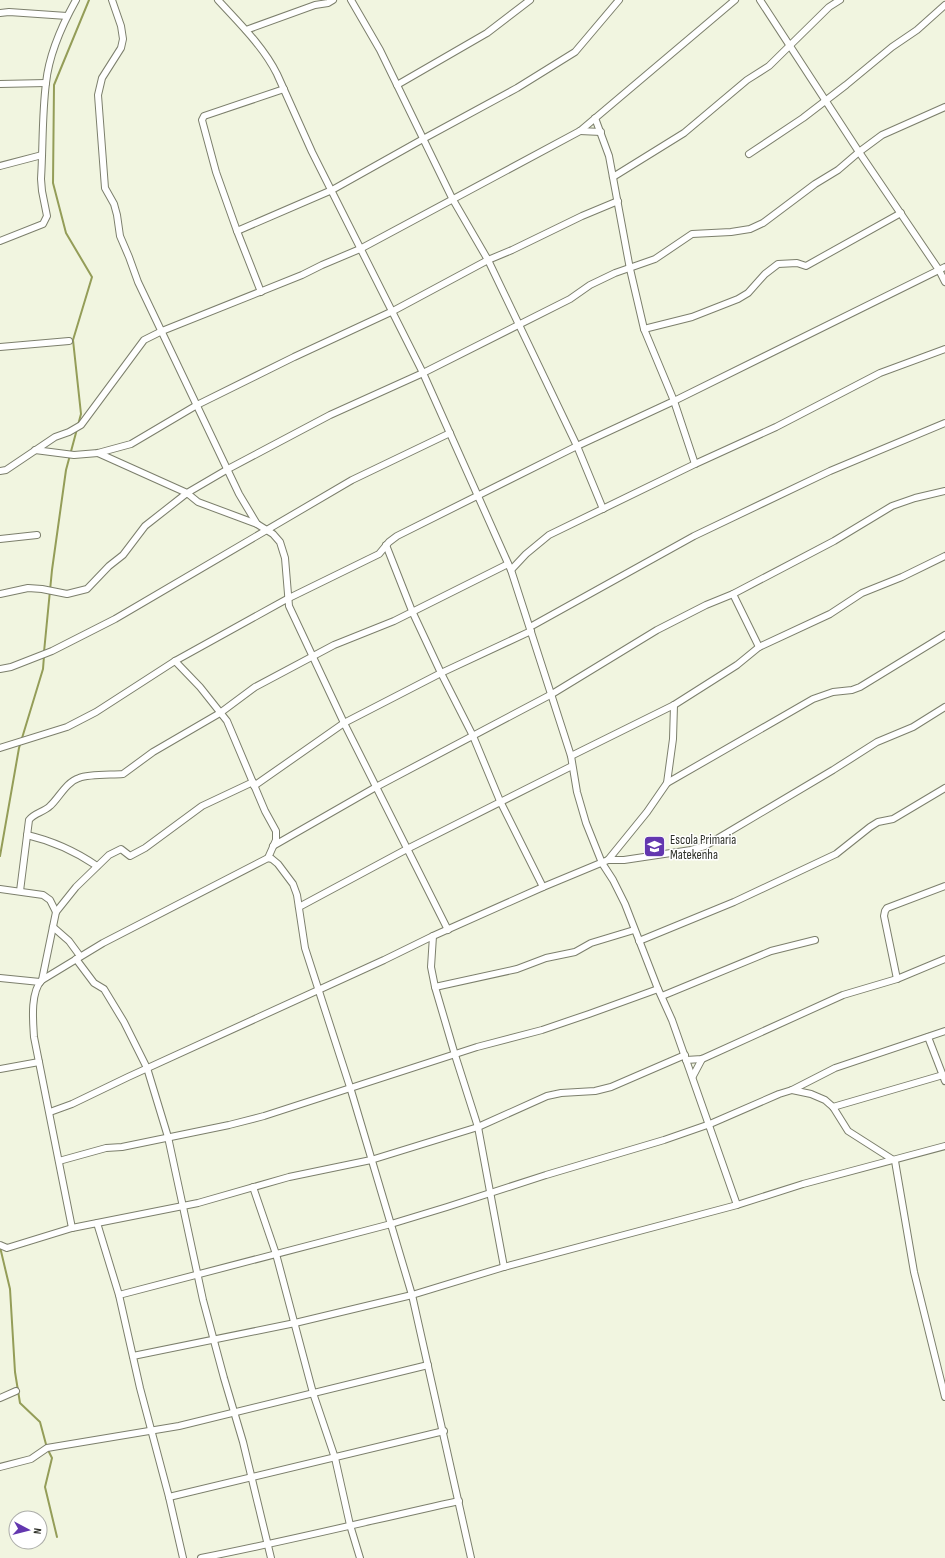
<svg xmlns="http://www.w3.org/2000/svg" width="945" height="1558" viewBox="0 0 945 1558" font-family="'Sofia Sans Condensed',sans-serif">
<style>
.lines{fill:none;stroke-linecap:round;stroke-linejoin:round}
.stream{stroke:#949d58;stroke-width:2}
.minor-casing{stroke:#7c7f6c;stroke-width:8}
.minor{stroke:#fff;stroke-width:6}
.labels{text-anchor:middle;stroke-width:3;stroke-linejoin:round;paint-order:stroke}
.poi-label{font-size:13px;fill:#2f3129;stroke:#fff;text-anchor:start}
</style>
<rect width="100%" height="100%" fill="#f1f5e0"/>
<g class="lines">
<g class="stream">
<polyline points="78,425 81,414 73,340 92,277 66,233 53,183 54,85 89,0"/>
<polyline points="44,652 52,570 66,470 77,429"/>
<polyline points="0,856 19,748 43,669 44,656"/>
<polyline points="0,1247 10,1289 15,1372 20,1403 40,1422 47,1448 52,1458 45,1487 57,1537"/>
</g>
<defs>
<g id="minor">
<polyline points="112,0 121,26 123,39 121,48 102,78 98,95 105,188 114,204 117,215 120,236 129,257 138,282 239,494 257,524 273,534 280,542 285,558 289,606 344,723 448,930"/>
<path d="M 218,0 C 239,23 263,46 277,74 L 312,152 L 423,373 L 511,570 L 571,756 L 577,792 L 586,823 L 602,863 L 613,880 L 625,904 L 658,989 L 672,1020 L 737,1205"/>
<polyline points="351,0 380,50 452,198 488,260 577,446 603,509"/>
<polyline points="760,0 859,152 939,270 945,282"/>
<polyline points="0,13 9,12 67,16"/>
<polyline points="246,30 315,5 328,3 333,0"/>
<polyline points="0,84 46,83"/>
<polyline points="397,85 487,33 530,0"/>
<polyline points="595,118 609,156 630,269 644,329 674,401 695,464"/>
<polyline points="580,131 601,132"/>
<polyline points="749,154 803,118 846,85 892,47 917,30 945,5"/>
<polyline points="0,166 42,155"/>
<polyline points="613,177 684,133 747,80 769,66 829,7 840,0"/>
<polyline points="237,231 332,190 423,139 517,88 575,52 619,0"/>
<path d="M 0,241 L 43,224 L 47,216 L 42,191 L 41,179 C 43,147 42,115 46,83 C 49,54 62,25 76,0"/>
<polyline points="261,292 237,231 216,172 202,120 204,116 284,89"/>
<polyline points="644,329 692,317 738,299 748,293 765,274 778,264 797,263 806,266 901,213"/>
<polyline points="0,347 69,341"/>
<polyline points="35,450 74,455 98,453 131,444 197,405 294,357 393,311 488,260 512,250 582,216 618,201"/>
<polyline points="98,453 187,493 228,469 330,415 423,373 570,299 590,285 615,273 655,259 692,234 731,232 750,229 763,223 815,184 838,170 859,152 882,135 945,107"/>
<polyline points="0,471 6,470 55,437 69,432 81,425 144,340 162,331 302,275 322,265 360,249 580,131 735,0"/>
<polyline points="0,539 37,535"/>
<polyline points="386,545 412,611 441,673 473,736 500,801 543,887"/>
<polyline points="511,570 526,554 549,535 695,464 776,427 880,373 945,349"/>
<polyline points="0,594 28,588 42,589 67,594 87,589 109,566 123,555 145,526 187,493 198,502 257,524"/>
<polyline points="733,594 759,647"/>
<polyline points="530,627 694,536 830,471 945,423"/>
<polyline points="0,669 11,667 52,651 115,619 352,480 450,433"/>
<polyline points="0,748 67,727 96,712 175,661 287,599 379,554 389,542 397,536 577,446 674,401 945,267"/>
<polyline points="571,756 674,705 737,665 759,647 830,614 862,593 902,577 945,556"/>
<polyline points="667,783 813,699 833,692 852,690 860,687 945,635"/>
<polyline points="254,786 344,723 441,673 531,631"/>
<path d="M 27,835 C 53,841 75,851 97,866"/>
<polyline points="273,846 376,787 552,694 657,630 706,605 733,594 834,541 892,506 915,498 945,491"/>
<polyline points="268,858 272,859 278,864 293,884 297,895 305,948 350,1087 412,1295 471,1558"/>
<polyline points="608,860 624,860 691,850 705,846 833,770 877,742 913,727 945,707"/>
<polyline points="0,889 43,895 50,900 56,912"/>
<path d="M 20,891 L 29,820 C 34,813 44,812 50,806 C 59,798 66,782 79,778 C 89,774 111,775 123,774 L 153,752 L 220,713 L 255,687 L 334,645 L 394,621 L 508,564"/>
<polyline points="299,907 407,849 572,766"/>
<polyline points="53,927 69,941 80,956"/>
<polyline points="433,936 431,967 435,987 455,1055 478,1127 504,1267"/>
<polyline points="639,941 734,902 836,854 870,827 878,822 893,819 945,788"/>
<polyline points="76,959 94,983 104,989 124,1022 147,1068 168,1137 203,1300 224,1378 243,1442 271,1558"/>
<polyline points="0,978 40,982"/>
<polyline points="897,979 884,916 885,911 887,908 945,886"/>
<polyline points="42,980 103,943 268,858 276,840 276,831 265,811 227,721 200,687 175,661"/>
<polyline points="435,987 517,969 546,958 575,952 591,943 634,930"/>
<polyline points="662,996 771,951 815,940"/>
<polyline points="928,1037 945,1081"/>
<polyline points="686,1060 702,1059 843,995 897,979 945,959"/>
<polyline points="0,1069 39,1062"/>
<polyline points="693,1076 702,1059"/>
<polyline points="792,1090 811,1094 825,1100 833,1107 848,1131 895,1161 914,1272 945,1397"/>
<polyline points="833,1107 943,1075"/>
<polyline points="50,1112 72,1104 128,1077 384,960 433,936 543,887 608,860 647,812 667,783 673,739 674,705"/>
<polyline points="59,1161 106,1148 122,1147 229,1125 264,1116 477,1047 542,1030 589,1014 658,989"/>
<polyline points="253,1187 276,1254 313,1393 335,1458 350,1525 360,1558"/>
<polyline points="97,1223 119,1295 140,1388 169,1497 183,1558"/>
<path d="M 72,1228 L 34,1037 C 33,1022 30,992 42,980 L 56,912 L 76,887 L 109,855 L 121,849 L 130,856 L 145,848 L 202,806 L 253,782"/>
<polyline points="0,1245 7,1248 72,1228 198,1203 289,1177 371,1160 478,1127 547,1096 561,1093 595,1091 611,1087 685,1055"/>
<polyline points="119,1295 391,1224 447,1207 546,1175 664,1140 710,1124 779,1094 792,1090 835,1068 945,1031"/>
<polyline points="133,1356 295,1323 412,1295 504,1267 737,1205 803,1184 945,1146"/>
<polyline points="0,1398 16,1391"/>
<polyline points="0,1467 31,1459 47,1448 179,1426 428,1365"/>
<polyline points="169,1497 444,1431"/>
<path d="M 201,1558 C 288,1541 373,1520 459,1501"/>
</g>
</defs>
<use href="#minor" class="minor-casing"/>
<use href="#minor" class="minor"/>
</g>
<defs>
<symbol id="school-square" viewBox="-11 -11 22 22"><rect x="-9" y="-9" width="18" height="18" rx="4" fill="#6337af" stroke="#fff"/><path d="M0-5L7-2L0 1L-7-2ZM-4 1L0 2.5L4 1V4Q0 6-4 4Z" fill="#fff"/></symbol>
</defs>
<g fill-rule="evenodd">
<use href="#school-square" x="642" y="834" width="25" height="25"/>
</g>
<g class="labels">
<g class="poi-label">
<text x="670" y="844">Escola Primaria<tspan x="670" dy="15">Matekenha</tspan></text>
</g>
</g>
<g transform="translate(28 1530) rotate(97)"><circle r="19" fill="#ffffff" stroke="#acada9"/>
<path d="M0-3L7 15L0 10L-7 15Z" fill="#6337af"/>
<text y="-6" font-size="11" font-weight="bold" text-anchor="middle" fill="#2f3129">N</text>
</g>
</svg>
